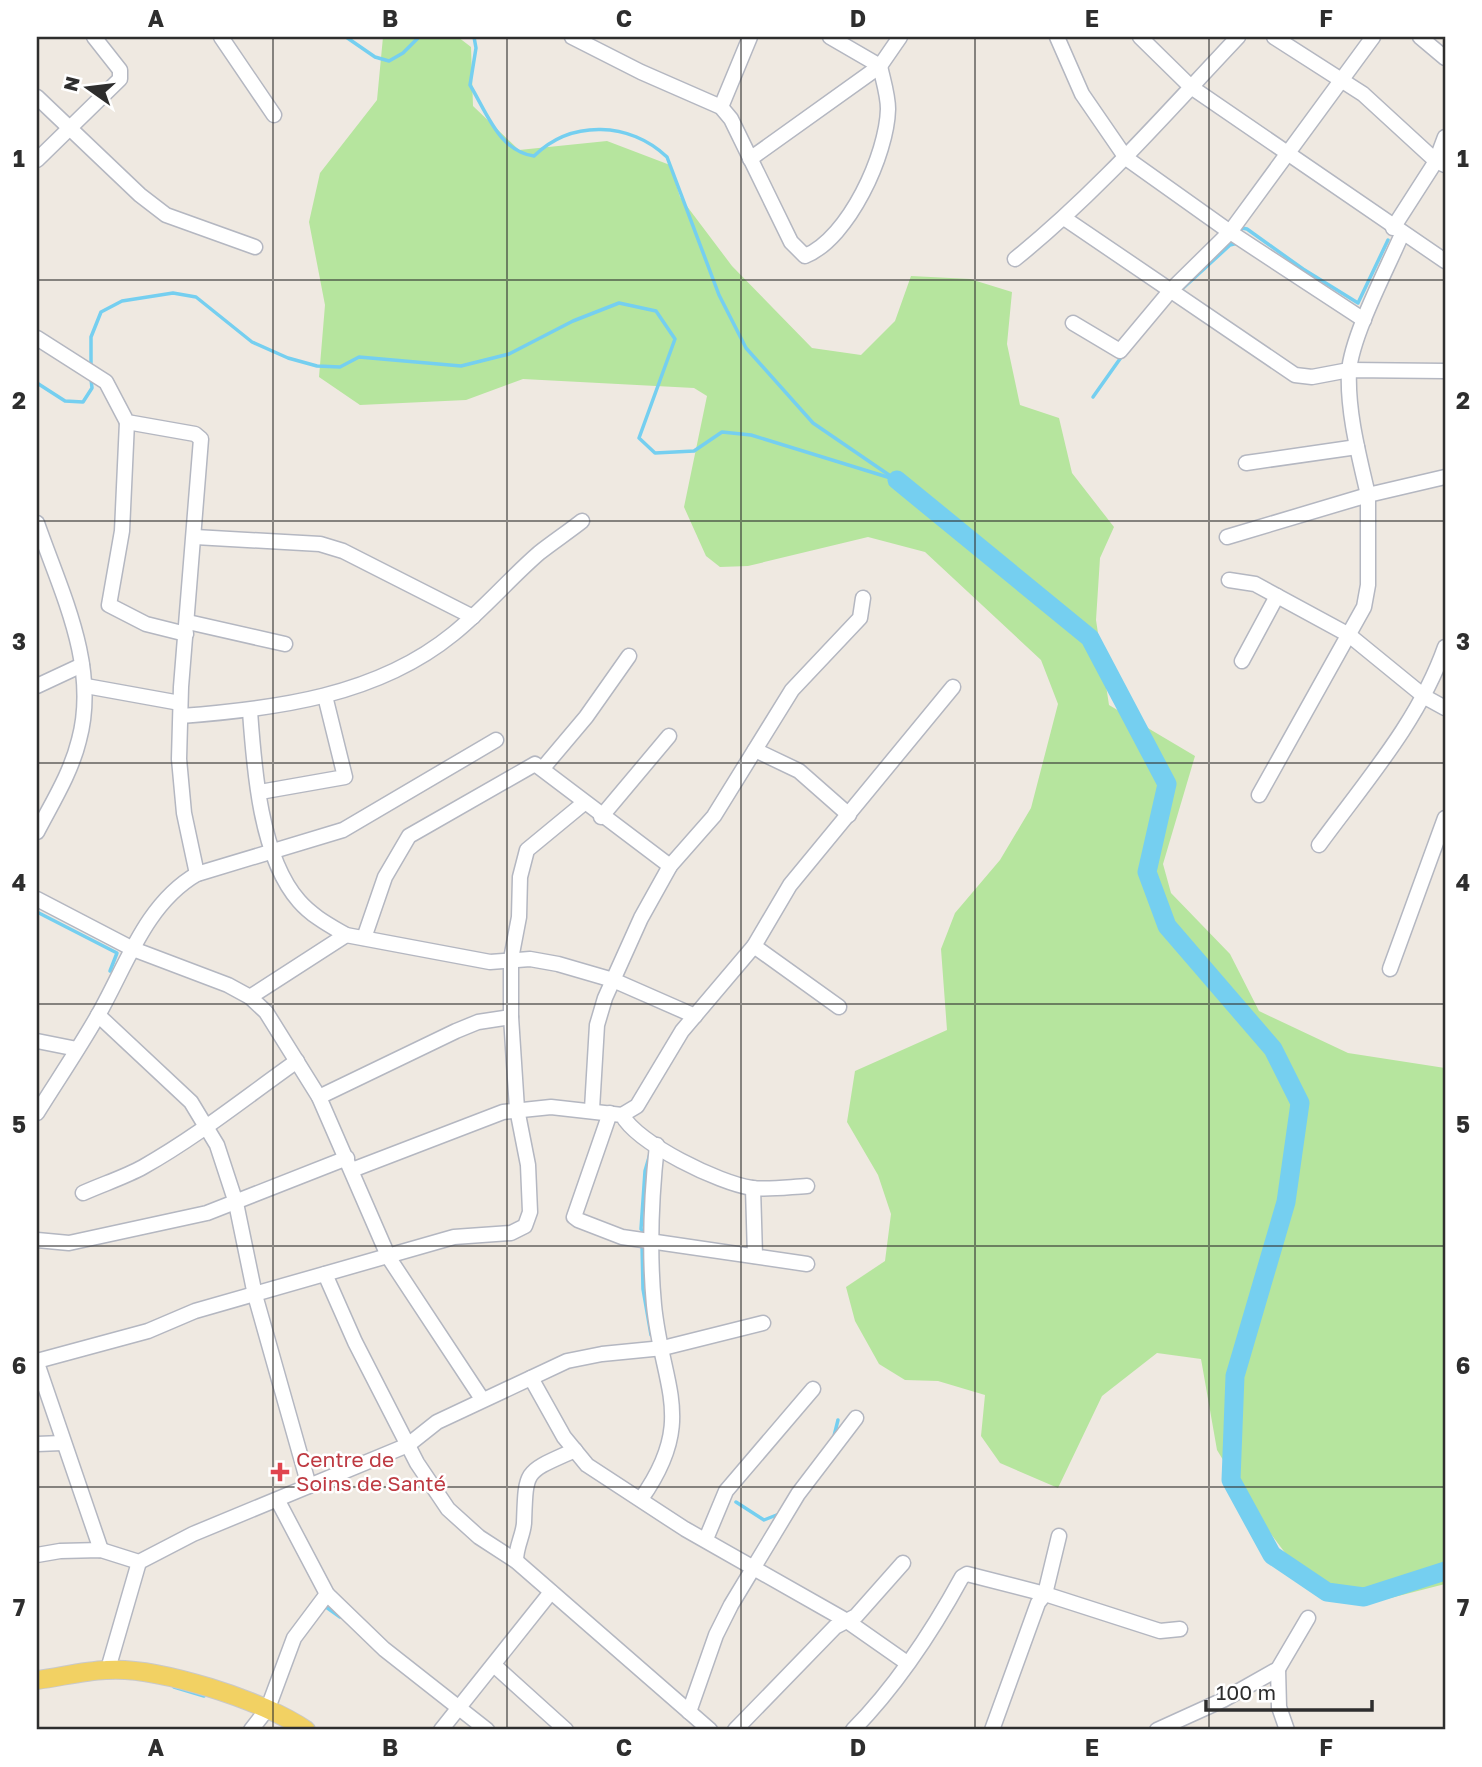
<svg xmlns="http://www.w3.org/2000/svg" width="1482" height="1767" viewBox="0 0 1482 1767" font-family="'Golos Text',sans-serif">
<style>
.green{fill:#b6e59e}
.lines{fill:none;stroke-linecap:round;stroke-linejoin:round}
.stream{stroke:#75cff0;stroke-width:3.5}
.river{stroke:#75cff0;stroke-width:19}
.minor-casing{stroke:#b4b7c1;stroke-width:17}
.major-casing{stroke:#c9c9c9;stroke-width:20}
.minor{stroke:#fff;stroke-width:14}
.major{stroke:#f2d163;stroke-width:18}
.grid{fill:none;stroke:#2e2e2e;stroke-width:2;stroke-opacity:0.55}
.health-dot{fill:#e0444e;stroke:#fff;stroke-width:2.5}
.labels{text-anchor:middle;stroke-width:5;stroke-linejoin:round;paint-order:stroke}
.health-label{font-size:21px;fill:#be3a42;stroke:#fff;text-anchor:start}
.neatline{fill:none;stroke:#2e2e2e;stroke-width:2.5}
.grid-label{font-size:23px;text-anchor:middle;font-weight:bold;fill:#2e2e2e}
</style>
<rect width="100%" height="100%" fill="#efe9e1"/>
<polygon class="green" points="383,37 458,37 471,47 473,106 519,150 607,141 670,165 680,197 732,266 812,348 861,355 895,321 911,276 970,279 1012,292 1007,344 1020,405 1059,418 1072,473 1114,527 1100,558 1096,620 1109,705 1195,756 1163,864 1171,893 1230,954 1259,1011 1348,1053 1445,1068 1445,1584 1367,1604 1304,1578 1256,1514 1217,1450 1201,1359 1157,1353 1102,1396 1058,1488 1000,1463 981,1436 985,1395 938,1381 905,1380 879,1364 855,1321 846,1287 885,1261 891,1214 878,1175 847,1122 855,1071 947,1030 941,949 955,913 1000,860 1031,808 1058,704 1041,660 925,552 868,537 748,566 720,567 706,556 684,507 707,396 694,388 523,379 466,400 360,405 319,377 325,305 309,222 320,173 377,100"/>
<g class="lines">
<g class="stream">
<polyline points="346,37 375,57 389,61 403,53 419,37"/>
<path d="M 474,37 L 476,48 L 470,85 C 487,113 499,151 534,156 C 572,119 630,122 667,157 L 719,295 L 746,348 L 813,423 L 892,477"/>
<polyline points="1239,233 1242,228 1247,229 1303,269 1358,303 1388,240"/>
<polyline points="1181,290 1230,245 1238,243"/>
<polyline points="91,368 91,337 101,312 122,301 173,293 196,297 252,342 288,358 317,366 340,367 359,357 461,366 509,354 573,321 619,303 656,311 675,339 639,438 655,453 694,451 722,432 751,435 897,480"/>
<polyline points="37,383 65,401 83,402 92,388 91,379"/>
<polyline points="1093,397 1122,356"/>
<polyline points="37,912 117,953 110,971"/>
<polyline points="646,1234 641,1229 645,1171 652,1147"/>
<polyline points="642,1245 643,1289 651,1335"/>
<polyline points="834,1436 838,1420"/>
<polyline points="736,1502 764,1520 779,1514"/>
<polyline points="326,1607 340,1617"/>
<polyline points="174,1687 204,1696"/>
</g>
<polyline class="river" points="897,480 1090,638 1167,784 1147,872 1167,926 1273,1049 1300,1103 1286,1202 1235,1376 1231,1480 1272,1555 1327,1592 1364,1597 1445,1571"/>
<defs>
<g id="minor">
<polyline points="221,37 274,115"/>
<path d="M 572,37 L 641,72 L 721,107 L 731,119 L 791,242 L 805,256 C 849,238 887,154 888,109 C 888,95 883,80 880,66 L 830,37"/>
<polyline points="1057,37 1082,94 1126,158 1230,232 1364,320"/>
<polyline points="1140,37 1191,87 1445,261"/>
<polyline points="1274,37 1363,94 1436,161 1445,165"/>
<polyline points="1420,37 1445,58"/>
<polyline points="37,97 140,195 166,215 255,247"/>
<polyline points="721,107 750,37"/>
<polyline points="750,159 880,66 900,37"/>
<polyline points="37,160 120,79 120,70 94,37"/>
<polyline points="1064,218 1295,375 1312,377 1349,370 1445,371"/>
<polyline points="1393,228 1436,161 1445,137"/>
<path d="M 1402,234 C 1387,269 1352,335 1349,371 C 1347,411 1359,456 1368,495 L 1445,477"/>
<path d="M 1015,259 C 1097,193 1166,113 1238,37"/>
<polyline points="1073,323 1120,351 1171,290 1230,232 1373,37"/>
<polyline points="37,338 106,382 127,422 195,434 201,439 181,687 179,759 184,813 197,874"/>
<polyline points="127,422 122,531 109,605 146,624 186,634"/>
<polyline points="1246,463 1357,447"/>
<path d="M 37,523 C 61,592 99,666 79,740 C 71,773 52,803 37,832"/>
<polyline points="195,537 320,544 343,551 473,617"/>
<polyline points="1227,537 1368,495 1368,585 1364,607 1259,795"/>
<polyline points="1229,580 1255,584 1349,635 1425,697 1445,708"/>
<polyline points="188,622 285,644"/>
<polyline points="1242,661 1277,596"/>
<polyline points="37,686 82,665"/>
<polyline points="86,686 180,703"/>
<path d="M 250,711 C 254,767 260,857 299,901 C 312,916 329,925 346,935"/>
<path d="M 181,716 C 275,709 377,696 453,634 C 484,609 509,579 539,553 C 553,542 568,532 582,521"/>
<polyline points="755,750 799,771 849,815"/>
<polyline points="543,768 586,717 629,656"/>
<polyline points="260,792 345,777 325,696"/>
<polyline points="601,817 669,736"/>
<path d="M 1319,845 C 1365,782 1419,721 1445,647"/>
<polyline points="37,899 133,949 228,985 250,997 266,1012 319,1097 389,1258 482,1399"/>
<polyline points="364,938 385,877 409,836 535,764 670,866"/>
<polyline points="754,946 839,1007"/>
<polyline points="1390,969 1445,818"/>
<polyline points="250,997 346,935 490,962 530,959 558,964 613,980 695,1016"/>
<polyline points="98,1015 191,1102 217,1145 236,1203 255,1295 309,1486"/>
<polyline points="37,1041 77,1049"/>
<polyline points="319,1097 456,1031 478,1022 511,1017"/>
<polyline points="592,1109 597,1025 605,998 641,918 670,866 714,816 792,690 860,618 863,598"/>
<path d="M 37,1113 C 57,1081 78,1050 97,1017 C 126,967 145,904 197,874 L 343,830 L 496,740"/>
<polyline points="610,1113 574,1217 578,1220 622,1237 807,1264"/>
<polyline points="622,1115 637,1106 682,1031 754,946 790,885 953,687"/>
<path d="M 352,1170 L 503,1112 L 551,1107 L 622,1115 C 638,1144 719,1183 752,1188 C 769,1190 789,1187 807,1186"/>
<polyline points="753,1188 755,1256"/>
<path d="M 83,1193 C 103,1184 125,1177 143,1167 C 198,1136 246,1097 297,1061"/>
<polyline points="37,1240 69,1243 207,1213 347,1158"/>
<polyline points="325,1274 355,1342 417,1463 448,1509 479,1537 516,1561 710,1730"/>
<polyline points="37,1361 148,1331 195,1311 454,1237 511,1233 525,1226 530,1212 528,1165 517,1109 511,1017 511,959 519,917 520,877 527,850 584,803"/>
<polyline points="37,1363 101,1550"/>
<polyline points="531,1378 564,1437 587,1465 685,1529 847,1621 907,1663"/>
<polyline points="37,1444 62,1443"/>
<path d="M 641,1499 C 697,1420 662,1387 654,1305 C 649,1252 651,1199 657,1145"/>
<polyline points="278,1501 327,1594 384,1649 487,1730"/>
<polyline points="706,1539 726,1491 813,1389"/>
<polyline points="37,1555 60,1551 101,1550 139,1562 193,1534 408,1445 437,1422 567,1361 602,1354 663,1348 763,1323"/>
<path d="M 516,1561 C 516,1546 523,1536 524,1523 C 526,1468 524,1473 575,1450"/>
<polyline points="495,1666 566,1730"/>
<polyline points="108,1669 139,1562"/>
<polyline points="1278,1669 1279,1707 1287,1730"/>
<polyline points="689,1712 716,1635 731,1605 798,1494 856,1418"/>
<polyline points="251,1730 268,1708 294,1638 327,1594"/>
<polyline points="441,1730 551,1592"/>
<polyline points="735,1730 835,1627 856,1616 903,1563"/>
<path d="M 853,1730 C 897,1685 932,1632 962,1577 L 967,1574 L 1045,1594 L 1160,1631 L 1180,1629"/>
<polyline points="992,1730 1038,1603 1045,1594 1059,1536"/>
<polyline points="1157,1730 1223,1700 1278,1669 1308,1618"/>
</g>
<path id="major" d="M 37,1680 C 60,1677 83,1671 106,1670 C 157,1666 265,1701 306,1730"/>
</defs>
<use href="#minor" class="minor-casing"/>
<use href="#major" class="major-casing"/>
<use href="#minor" class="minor"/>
<use href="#major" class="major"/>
</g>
<path class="grid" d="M 273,37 L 273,1730M 507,37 L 507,1730M 741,37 L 741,1730M 975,37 L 975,1730M 1209,37 L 1209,1730M 37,280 L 1445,280M 37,521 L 1445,521M 37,763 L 1445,763M 37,1004 L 1445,1004M 37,1246 L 1445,1246M 37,1487 L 1445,1487"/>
<path class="health-dot" d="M276.5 1461.5h7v7h7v7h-7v7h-7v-7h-7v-7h7z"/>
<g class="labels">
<g class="health-label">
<text x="296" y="1467">Centre de<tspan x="296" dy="24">Soins de Santé</tspan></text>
</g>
</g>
<rect width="1482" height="1767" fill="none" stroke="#ffffff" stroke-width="77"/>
<g transform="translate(88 88) rotate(284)" stroke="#ffffff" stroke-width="5" paint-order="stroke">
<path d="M0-5L12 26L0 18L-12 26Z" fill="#2e2e2e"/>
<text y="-10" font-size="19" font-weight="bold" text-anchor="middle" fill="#2e2e2e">N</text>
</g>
<path d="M1206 1700v10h166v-10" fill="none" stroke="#2e2e2e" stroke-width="3.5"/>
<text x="1216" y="1700" font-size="21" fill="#2e2e2e" stroke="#ffffff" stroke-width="5" paint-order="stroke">100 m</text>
<rect x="38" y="38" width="1406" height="1690" class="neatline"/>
<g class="grid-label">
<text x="156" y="27">A</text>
<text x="390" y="27">B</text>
<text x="624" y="27">C</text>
<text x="858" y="27">D</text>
<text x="1092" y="27">E</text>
<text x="1326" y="27">F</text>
<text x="19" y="167">1</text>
<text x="1463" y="167">1</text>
<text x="19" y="409">2</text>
<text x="1463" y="409">2</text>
<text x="19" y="650">3</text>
<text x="1463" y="650">3</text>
<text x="19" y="891">4</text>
<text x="1463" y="891">4</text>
<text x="19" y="1133">5</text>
<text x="1463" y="1133">5</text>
<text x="19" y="1374">6</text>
<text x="1463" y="1374">6</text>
<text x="19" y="1616">7</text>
<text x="1463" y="1616">7</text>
<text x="156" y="1756">A</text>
<text x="390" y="1756">B</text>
<text x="624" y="1756">C</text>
<text x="858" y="1756">D</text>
<text x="1092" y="1756">E</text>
<text x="1326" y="1756">F</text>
</g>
</svg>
